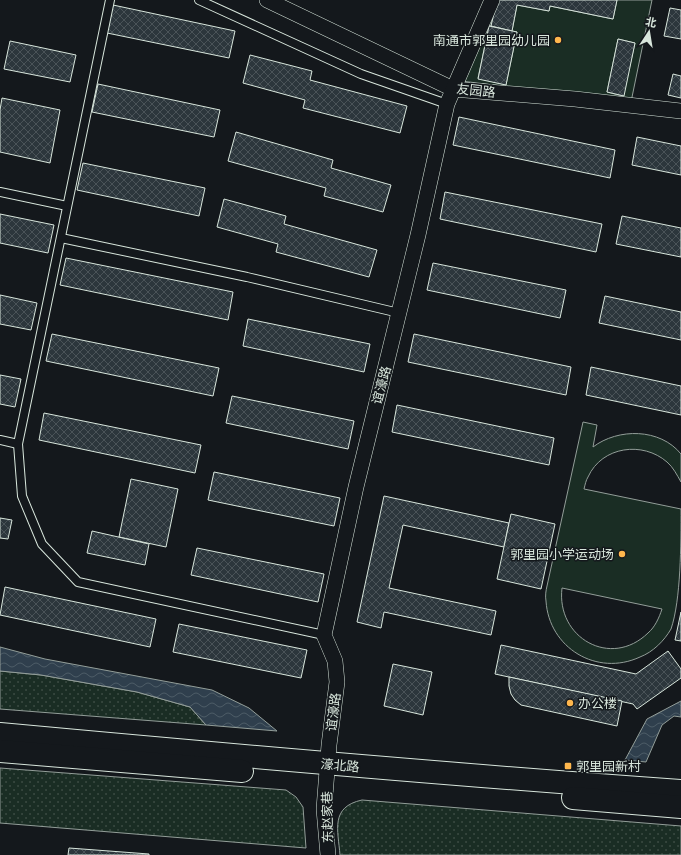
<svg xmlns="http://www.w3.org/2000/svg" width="681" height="855" viewBox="0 0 681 855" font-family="Inter,'Noto Sans SC',sans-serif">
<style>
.grass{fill:url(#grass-dots);stroke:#939e99}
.pitch{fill:#1a2d24;stroke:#939e99;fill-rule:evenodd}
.water{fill:url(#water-waves);stroke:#939e99}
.building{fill:url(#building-cross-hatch);stroke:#d8e6dc}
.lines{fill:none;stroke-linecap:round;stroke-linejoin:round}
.lane-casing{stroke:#d8e6dc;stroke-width:10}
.street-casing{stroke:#d8e6dc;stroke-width:16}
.secondary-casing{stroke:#d8e6dc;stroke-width:24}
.lane{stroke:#14181c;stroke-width:8}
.street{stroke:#14181c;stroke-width:15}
.secondary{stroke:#14181c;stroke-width:22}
.poi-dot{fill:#ffb74d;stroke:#14181c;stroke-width:1.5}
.labels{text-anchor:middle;stroke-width:3;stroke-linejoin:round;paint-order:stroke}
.poi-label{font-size:13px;fill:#d8e6dc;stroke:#14181c;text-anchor:end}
.street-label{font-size:13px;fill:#d8e6dc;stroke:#14181c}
</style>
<defs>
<pattern id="grass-dots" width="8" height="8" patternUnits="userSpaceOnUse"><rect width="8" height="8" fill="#1a2d24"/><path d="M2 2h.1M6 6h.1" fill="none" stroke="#3b4b43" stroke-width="1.8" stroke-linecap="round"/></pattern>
<pattern id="water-waves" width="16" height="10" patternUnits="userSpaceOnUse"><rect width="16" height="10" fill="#2f3f4d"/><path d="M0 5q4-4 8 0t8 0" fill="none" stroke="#4c5b66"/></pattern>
<pattern id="building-cross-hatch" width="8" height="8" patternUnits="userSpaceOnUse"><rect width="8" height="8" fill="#2c363c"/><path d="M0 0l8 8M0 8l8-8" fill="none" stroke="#4a5358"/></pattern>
</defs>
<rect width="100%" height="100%" fill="#14181c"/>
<g class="grass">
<polygon points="0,671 41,675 137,692 190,707 206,725 0,709"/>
<polygon points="0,768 286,790 296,797 303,807 306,848 0,823"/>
<path d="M 362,800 L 681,826 L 681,855 L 340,855 C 338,830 330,807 362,800 Z"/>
</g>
<g class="pitch">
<path d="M 497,0 L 491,26 L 489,26 L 478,78 L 506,85 L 517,32 L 512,31 L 517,5 L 549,11 L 550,6 L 613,19 L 617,0 L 652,0 L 631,102 L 453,80 ZM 618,39 L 635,43 L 623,96 L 607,92 Z"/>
<path d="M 583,422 L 597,425 L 593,447 C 618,428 660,428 681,454 L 681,482 C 677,475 673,467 667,462 C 643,441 602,446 588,477 C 586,480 585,485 584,489 L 681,509 C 681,543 681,600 671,629 C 664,641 653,652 640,657 C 597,677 549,648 546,601 C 545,596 546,590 547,586 ZM 562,588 L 662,609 C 659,618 655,627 648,633 C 611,669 556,638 562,588 Z"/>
</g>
<g class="water">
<polygon points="0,647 45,659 212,690 249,708 277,731 206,725 190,707 137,692 41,675 0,671"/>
<polygon points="681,701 681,717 674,716 662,725 646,762 625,760 647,719"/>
</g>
<g class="building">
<polygon points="497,0 617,0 613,19 550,6 549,11 517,5 512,31 491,26"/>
<polygon points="113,5 235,31 229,58 107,33"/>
<polygon points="670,8 681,10 681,39 664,36"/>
<polygon points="489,26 517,32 506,85 478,79"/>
<polygon points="618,39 635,43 624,96 607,92"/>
<polygon points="10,41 76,55 70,82 4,69"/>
<polygon points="250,55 312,71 310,80 407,106 400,133 303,108 305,100 243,83"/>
<polygon points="673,74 681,76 681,98 668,95"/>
<polygon points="98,84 220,110 214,137 92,112"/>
<polygon points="2,98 60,110 50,163 0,152 0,110"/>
<polygon points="459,117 615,150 610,178 453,145"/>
<polygon points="236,132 333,160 331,168 391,185 383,212 324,196 326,188 228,161"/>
<polygon points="637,137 681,146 681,175 632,165"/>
<polygon points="83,163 205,188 199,216 77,190"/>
<polygon points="445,192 602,224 596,252 440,219"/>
<polygon points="224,199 286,216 284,224 377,250 369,277 276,252 278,244 217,227"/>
<polygon points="0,214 54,225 48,253 0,243"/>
<polygon points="622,216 681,228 681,257 616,244"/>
<polygon points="66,258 233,292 228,320 60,285"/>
<polygon points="433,263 566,290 560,318 427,290"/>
<polygon points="0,295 37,303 31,330 0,324"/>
<polygon points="605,296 681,312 681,340 599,323"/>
<polygon points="248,319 370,344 364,372 243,346"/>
<polygon points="52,334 219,368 213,396 46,361"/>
<polygon points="414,334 571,367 566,395 408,362"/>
<polygon points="591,367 681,386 681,415 586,395"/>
<polygon points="0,375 21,379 15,407 0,404"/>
<polygon points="232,396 354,421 348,449 226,423"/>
<polygon points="397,405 554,438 549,465 392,432"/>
<polygon points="44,413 201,445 195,473 39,440"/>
<polygon points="214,472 340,498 334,526 208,500"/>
<polygon points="131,479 178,489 166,547 119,537"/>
<polygon points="384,496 509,523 504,547 403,525 389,588 496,611 491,635 384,612 381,628 357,622"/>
<polygon points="511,514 555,524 541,589 497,579"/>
<polygon points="0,518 12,520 8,539 0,538"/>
<polygon points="92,531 149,544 145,565 87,553"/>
<polygon points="197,548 324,574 318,602 191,575"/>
<polygon points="5,587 156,619 150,647 0,615"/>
<polygon points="681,612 681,641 675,640"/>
<polygon points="179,624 307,650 301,678 173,652"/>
<polygon points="501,645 636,674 668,651 681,669 681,678 637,709 633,704 495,674"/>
<polygon points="393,664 432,672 423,715 384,706"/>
<polygon points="509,677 622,701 617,726 521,705 515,700 511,694 509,686"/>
<polygon points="69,848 149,854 149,855 68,855"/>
</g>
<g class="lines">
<defs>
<g id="lane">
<polyline points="110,0 18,444 22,496 42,544 78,582 324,635"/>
<polyline points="199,0 361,74 447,104"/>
<polyline points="0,192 67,206"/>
<polyline points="61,238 247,277 399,313"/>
<polyline points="0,440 18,444"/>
</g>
<g id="street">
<polyline points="267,0 453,89 575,99 681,111"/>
<polyline points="328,855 324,809 329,745 337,682 335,661 324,635 356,487 418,235 447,104 492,0"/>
</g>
<g id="secondary">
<path d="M 0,734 C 227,755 454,775 681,791"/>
<polyline points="0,751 242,771"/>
<polyline points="573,798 681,807"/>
</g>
</defs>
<use href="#lane" class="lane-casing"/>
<use href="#street" class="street-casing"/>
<use href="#secondary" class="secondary-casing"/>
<use href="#lane" class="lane"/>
<use href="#street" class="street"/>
<use href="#secondary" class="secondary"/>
</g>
<g class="poi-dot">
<circle cx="558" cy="40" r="4"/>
<circle cx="622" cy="554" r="4"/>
<circle cx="570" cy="703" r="4"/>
<rect x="564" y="762" width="8" height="8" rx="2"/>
</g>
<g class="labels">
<g class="poi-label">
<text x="550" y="45">南通市郭里园幼儿园</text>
<text x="614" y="559">郭里园小学运动场</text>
<text x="578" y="708" text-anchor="start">办公楼</text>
<text x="576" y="771" text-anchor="start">郭里园新村</text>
</g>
<g class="street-label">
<text transform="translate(476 90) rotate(6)" y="5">友园路</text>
<text transform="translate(381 385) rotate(-75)" y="5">谊濠路</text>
<text transform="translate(333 712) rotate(-83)" y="5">谊濠路</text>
<text transform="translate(340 765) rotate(5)" y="5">濠北路</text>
<text transform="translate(327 817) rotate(-91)" y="5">东赵家巷</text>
</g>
</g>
<g transform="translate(649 32) rotate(12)" stroke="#14181c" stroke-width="3" paint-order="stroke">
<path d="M0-3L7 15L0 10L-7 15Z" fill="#d8e6dc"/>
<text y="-6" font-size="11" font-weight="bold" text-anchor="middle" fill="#d8e6dc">北</text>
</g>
</svg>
